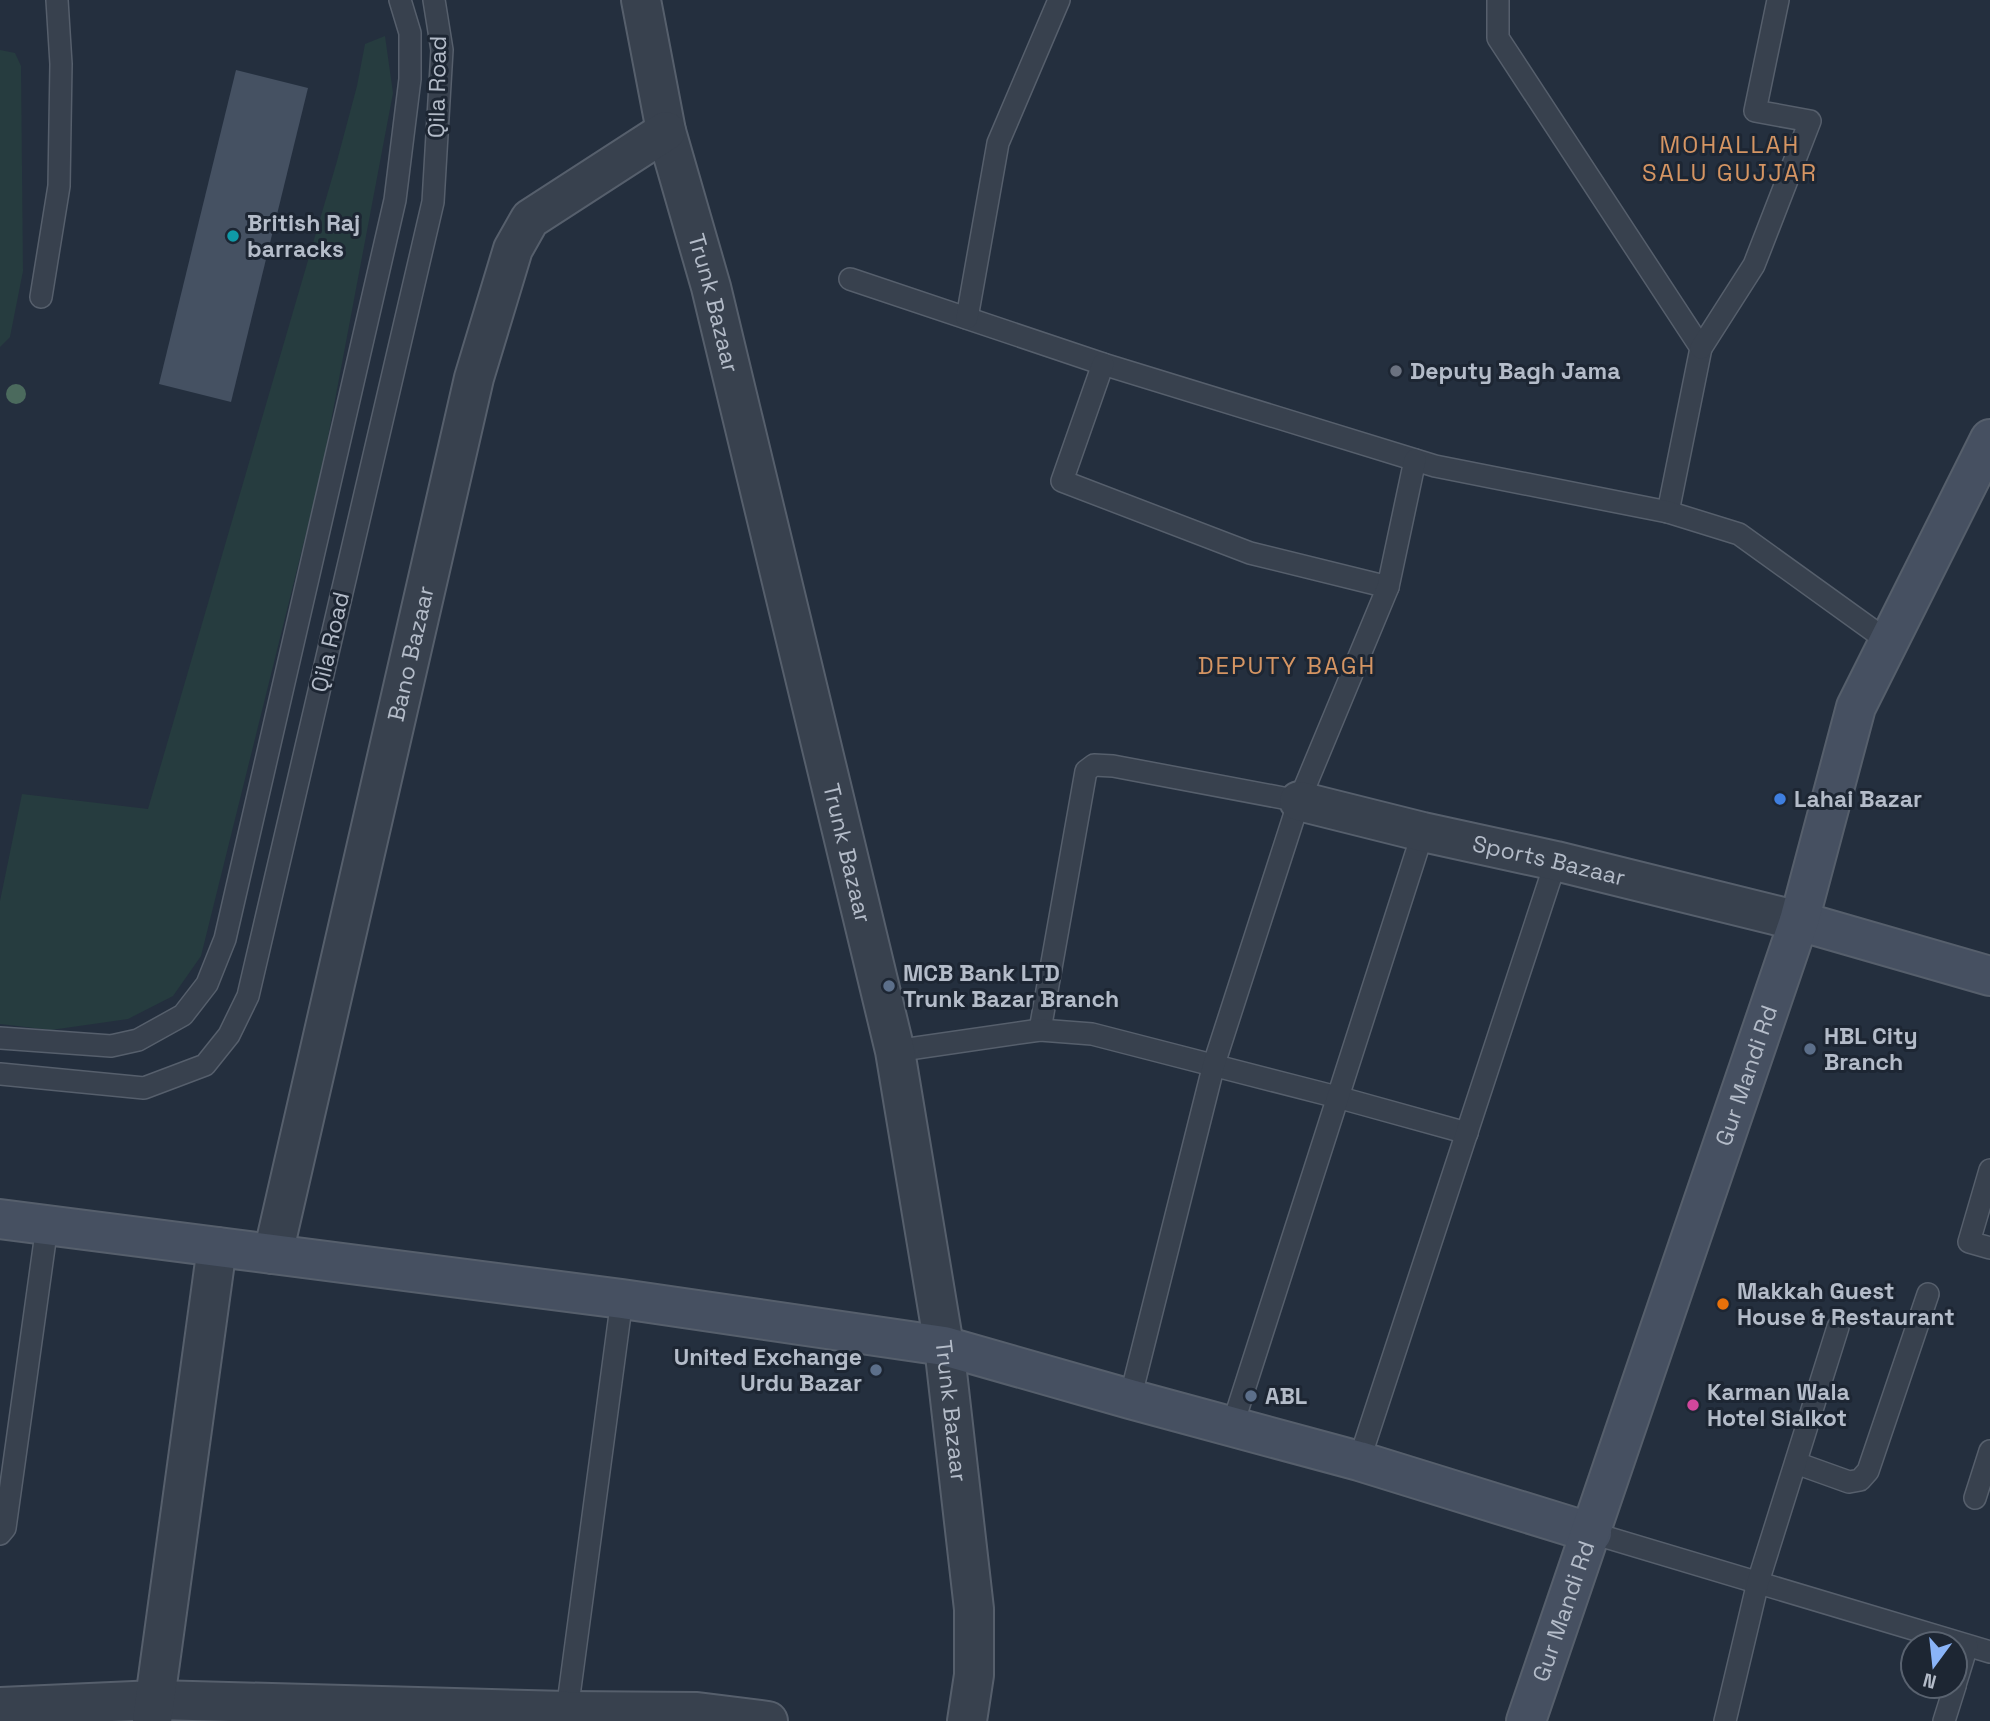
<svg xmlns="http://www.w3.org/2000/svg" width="1990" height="1721" viewBox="0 0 1990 1721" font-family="'Space Grotesk',sans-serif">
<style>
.green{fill:#263c3f}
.building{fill:#455162}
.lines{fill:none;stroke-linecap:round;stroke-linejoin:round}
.lane-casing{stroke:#565f6c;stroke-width:24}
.street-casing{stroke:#565f6c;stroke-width:42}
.secondary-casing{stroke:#565f6c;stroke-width:42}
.lane{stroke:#38414e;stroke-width:21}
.street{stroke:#38414e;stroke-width:38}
.secondary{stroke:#465061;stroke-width:38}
.tree{fill:#4b6a5d}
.culture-dot{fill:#0f9aa8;stroke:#1d2633;stroke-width:2.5}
.worship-dot{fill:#6b7280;stroke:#1d2633;stroke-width:2.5}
.shop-dot{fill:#3f7fe0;stroke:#1d2633;stroke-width:2.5}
.service-dot{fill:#5c6f8a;stroke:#1d2633;stroke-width:2.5}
.food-dot{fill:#e8710a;stroke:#1d2633;stroke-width:2.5}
.hotel-dot{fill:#d1479c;stroke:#1d2633;stroke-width:2.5}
.labels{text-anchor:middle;stroke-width:6;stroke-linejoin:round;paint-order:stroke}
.street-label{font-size:23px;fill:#b4bcc9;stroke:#1d2633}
.poi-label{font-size:23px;font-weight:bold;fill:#b4bcc9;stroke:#1d2633;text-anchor:start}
.neighbourhood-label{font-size:24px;letter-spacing:2px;fill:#d59563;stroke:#1d2633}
</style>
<rect width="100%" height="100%" fill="#242f3e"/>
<g class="green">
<polygon points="385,36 393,93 322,469 201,956 173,996 128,1019 51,1030 0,1024 0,901 22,794 148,809 337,161 357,86 365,44"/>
<polygon points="0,50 15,53 21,66 23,271 10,337 0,347"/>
</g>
<polygon class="building" points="236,70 308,88 231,402 159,384"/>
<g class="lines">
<defs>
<g id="lane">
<polyline points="1498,0 1498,38 1701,348 1668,512"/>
<polyline points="850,279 1103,364 1435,466 1668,512 1739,534 1889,642"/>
<polyline points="41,297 59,186 61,64 57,0"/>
<polyline points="967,318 998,143 1059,0"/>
<polyline points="1701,348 1754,265 1810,121 1755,111 1778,0"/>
<polyline points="1103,364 1062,481 1250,553 1388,587"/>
<polyline points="1040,1030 1086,771 1094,765 1113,766 1299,801"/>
<polyline points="0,1038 111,1046 138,1040 183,1015 207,984 225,939 395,200 410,79 410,33 400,0"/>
<polyline points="895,1051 1040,1030 1092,1034 1337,1097 1467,1133"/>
<polyline points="0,1074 144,1088 205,1065 229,1035 248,996 433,202 442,50 434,0"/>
<polyline points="1990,1170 1969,1242 1990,1248"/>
<polyline points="1130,1399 1214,1064 1299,801 1388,587 1415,460"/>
<polyline points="1232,1427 1423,832"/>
<polyline points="1359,1461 1556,861"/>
<polyline points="1796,1463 1849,1482 1860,1480 1868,1471 1928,1294"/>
<polyline points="1975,1498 1990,1451"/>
<polyline points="1592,1533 1990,1652"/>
<polyline points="0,1534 5,1528 47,1226"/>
<polyline points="1955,1685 1967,1646"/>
<polyline points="567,1711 622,1299"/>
<polyline points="1725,1721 1758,1582 1838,1327"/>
<polyline points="1944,1721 1955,1686"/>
</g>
<g id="street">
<path id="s1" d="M 641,0 L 666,131 L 711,287 L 895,1051 L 944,1346 L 974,1609 L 974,1675 L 967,1721"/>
<path id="s2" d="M 1299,801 L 1423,832 L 1556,861 L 1799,921"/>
<path id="s3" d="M 273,1254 L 474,378 L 513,249 L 530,219 L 666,131"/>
<polyline points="0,1707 156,1700 567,1711 697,1712 768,1721"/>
<polyline points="152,1721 217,1247"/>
</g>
<g id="secondary">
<polyline points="1799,921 1990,976"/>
<polyline points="0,1219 622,1299 944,1346 1130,1399 1359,1461 1592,1533"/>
<path id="s4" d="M 1526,1721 L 1799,921 L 1856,707 L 1990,439"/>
</g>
</defs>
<use href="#lane" class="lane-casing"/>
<use href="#street" class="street-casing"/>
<use href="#secondary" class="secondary-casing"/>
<use href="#lane" class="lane"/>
<use href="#street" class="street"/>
<use href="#secondary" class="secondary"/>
</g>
<circle class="tree" cx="16" cy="394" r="10"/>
<circle class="culture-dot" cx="233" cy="236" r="7"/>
<circle class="worship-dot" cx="1396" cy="371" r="7"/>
<circle class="shop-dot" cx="1780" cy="799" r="7"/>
<g class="service-dot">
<circle cx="889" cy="986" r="7"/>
<circle cx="1810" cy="1049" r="7"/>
<circle cx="876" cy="1370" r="7"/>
<circle cx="1251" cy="1396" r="7"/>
</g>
<circle class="food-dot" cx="1723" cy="1304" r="7"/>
<circle class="hotel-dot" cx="1693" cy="1405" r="7"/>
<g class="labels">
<g class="street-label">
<text transform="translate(437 87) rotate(-89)" y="8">Qila Road</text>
<text dy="8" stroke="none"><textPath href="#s1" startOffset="312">Trunk Bazaar</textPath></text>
<text transform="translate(330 642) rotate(-77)" y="8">Qila Road</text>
<text dy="8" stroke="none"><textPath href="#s3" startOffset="616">Bano Bazaar</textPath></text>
<text dy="8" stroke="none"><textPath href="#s1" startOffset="878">Trunk Bazaar</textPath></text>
<text dy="8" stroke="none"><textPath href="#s2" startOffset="257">Sports Bazaar</textPath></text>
<text dy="8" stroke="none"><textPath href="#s4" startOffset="682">Gur Mandi Rd</textPath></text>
<text dy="8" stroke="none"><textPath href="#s1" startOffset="1446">Trunk Bazaar</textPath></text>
<text dy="8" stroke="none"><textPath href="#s4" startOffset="116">Gur Mandi Rd</textPath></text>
</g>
<g class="poi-label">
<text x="247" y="231">British Raj<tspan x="247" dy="26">barracks</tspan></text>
<text x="1410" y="379">Deputy Bagh Jama</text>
<text x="1794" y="807">Lahai Bazar</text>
<text x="903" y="981">MCB Bank LTD<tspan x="903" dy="26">Trunk Bazar Branch</tspan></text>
<text x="1824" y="1044">HBL City<tspan x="1824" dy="26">Branch</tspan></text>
<text x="1737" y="1299">Makkah Guest<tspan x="1737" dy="26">House &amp; Restaurant</tspan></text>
<text x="862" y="1365" text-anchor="end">United Exchange<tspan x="862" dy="26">Urdu Bazar</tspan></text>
<text x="1707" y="1400">Karman Wala<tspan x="1707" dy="26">Hotel Sialkot</tspan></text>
<text x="1265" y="1404">ABL</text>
</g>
<g class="neighbourhood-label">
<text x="1730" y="153">MOHALLAH<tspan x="1730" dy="28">SALU GUJJAR</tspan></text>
<text x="1287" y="674">DEPUTY BAGH</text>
</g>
</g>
<g transform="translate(1934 1665) rotate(195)"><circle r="33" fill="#1d2633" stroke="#59626f" stroke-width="2"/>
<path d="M0-5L12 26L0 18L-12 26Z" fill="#8ab4f8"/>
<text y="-10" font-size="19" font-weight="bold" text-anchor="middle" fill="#b4bcc9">N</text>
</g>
</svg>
